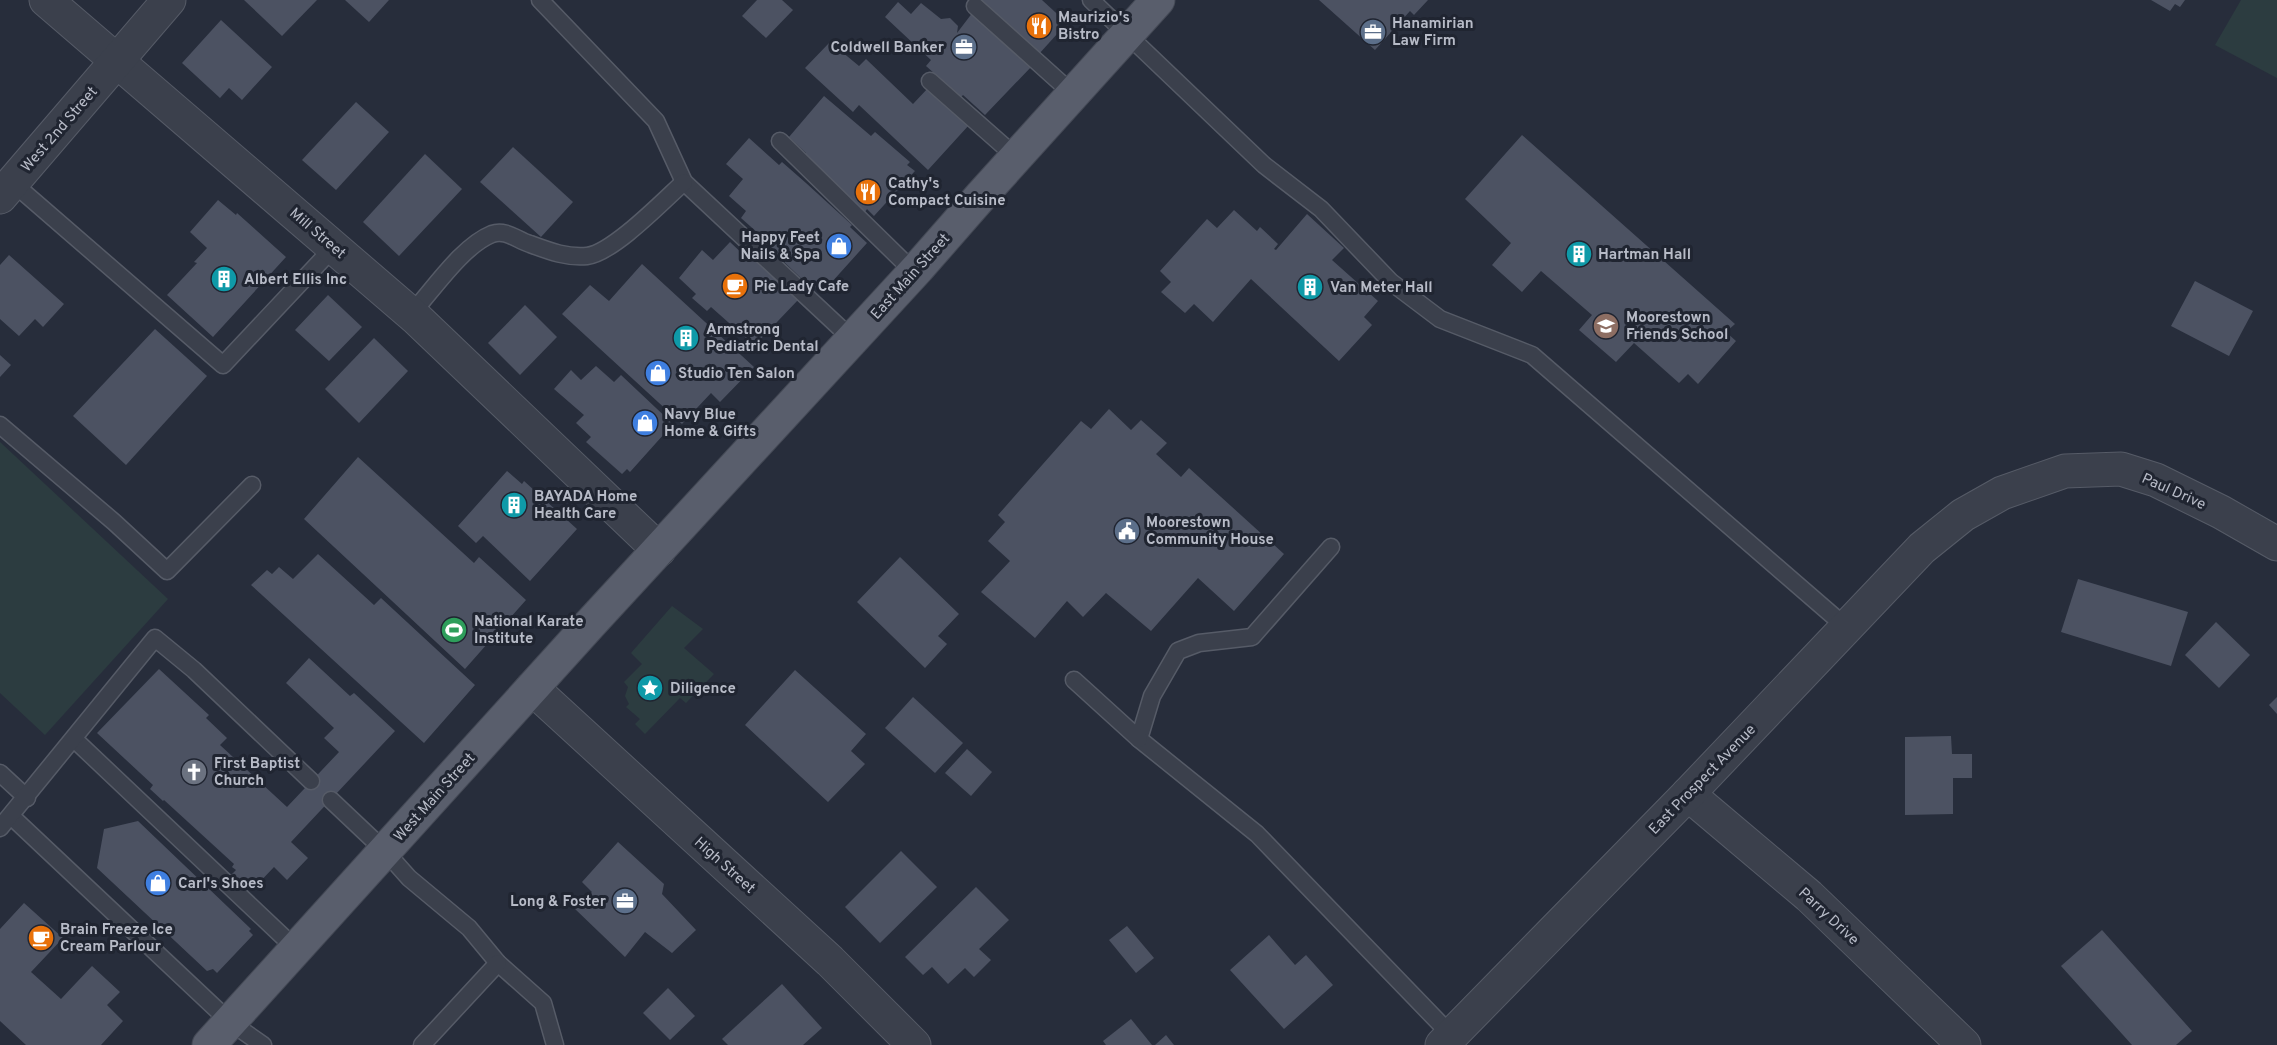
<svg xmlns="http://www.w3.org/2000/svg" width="2277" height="1045" viewBox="0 0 2277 1045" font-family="Overpass,sans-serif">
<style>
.green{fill:#2c3c40}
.building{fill:#4c5262}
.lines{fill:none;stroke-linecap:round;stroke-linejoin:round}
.service-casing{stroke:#565b67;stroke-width:19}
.minor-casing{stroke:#565b67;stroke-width:35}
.primary-casing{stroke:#444955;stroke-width:35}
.service{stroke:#3b404c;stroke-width:16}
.minor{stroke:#3b404c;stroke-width:33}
.primary{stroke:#595e6c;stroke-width:33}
.labels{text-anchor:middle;stroke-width:6;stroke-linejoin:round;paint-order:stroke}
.poi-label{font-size:15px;font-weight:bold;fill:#b7bbc7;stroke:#202531;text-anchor:start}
.street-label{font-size:15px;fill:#b7bbc7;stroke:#202531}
</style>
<rect width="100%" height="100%" fill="#272d3b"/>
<g class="green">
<polygon points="2241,0 2277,0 2277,78 2215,45"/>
<polygon points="0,442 168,599 45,735 0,693"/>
<polygon points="672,606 703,629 684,648 714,674 686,703 680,698 645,734 635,724 640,719 626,707 629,704 625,696 628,687 624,682 642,664 631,653"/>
</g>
<g class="building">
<polygon points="244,0 317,0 282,36"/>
<polygon points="345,0 389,0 369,22"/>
<polygon points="757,0 782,0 793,10 766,38 742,16"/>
<polygon points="979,0 1042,0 1067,23 1039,54"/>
<polygon points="1319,0 1428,0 1414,15 1410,11 1375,50"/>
<polygon points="2151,0 2185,0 2180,7 2175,4 2170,11"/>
<polygon points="898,2 911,14 921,3 941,19 950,18 958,26 957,33 973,12 1032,66 985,115 963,95 961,97 926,66 931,60 885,17"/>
<polygon points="221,20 272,67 242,100 229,88 220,98 182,63"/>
<polygon points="830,42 859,66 866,59 913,104 929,87 969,125 928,170 859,105 853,112 805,68"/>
<polygon points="824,96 871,136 875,132 910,162 907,165 915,171 874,216 867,209 865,212 821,175 804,155 806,153 789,137"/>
<polygon points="356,102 389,132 336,190 302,160"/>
<polygon points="1522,135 1735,324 1726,332 1736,341 1698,384 1688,374 1679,383 1634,343 1616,362 1579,330 1592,315 1541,271 1522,292 1492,265 1511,243 1465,199"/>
<polygon points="749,138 779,165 782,162 806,183 852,225 850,227 867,243 822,293 804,277 803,280 757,236 759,234 741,218 746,211 729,196 743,179 726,164"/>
<polygon points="513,147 573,202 541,237 480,182"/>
<polygon points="425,154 462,189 399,256 363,222"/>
<polygon points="218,200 236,215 237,213 286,257 213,337 167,295 197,263 194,262 207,248 190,232"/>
<polygon points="1234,210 1257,231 1260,227 1278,244 1274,249 1276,250 1307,214 1344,248 1332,260 1378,301 1364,317 1372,325 1339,361 1251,279 1213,322 1194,304 1185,313 1161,292 1171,282 1160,271 1207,219 1217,228"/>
<polygon points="730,242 747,258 750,255 798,300 756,344 749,338 746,338 711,307 707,311 692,298 696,294 679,278 702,250 713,260"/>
<polygon points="9,255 64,304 43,327 35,319 19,336 0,319 0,265"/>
<polygon points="642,264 754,367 720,402 711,393 682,424 562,314 590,285 609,301"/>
<polygon points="2195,281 2253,311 2229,356 2171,326"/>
<polygon points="328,295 362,327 329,361 295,330"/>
<polygon points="525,305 557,337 520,375 488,343"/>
<polygon points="155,329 207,376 126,465 73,416"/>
<polygon points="374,338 408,371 359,423 325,389"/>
<polygon points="0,355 11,365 0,377"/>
<polygon points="596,366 614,382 621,375 673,424 630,472 627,469 622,474 586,442 591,437 576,423 584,415 554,389 571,370 581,380"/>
<polygon points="1109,409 1131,430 1141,420 1167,443 1156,454 1181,477 1189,468 1284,554 1234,611 1198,578 1151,631 1106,593 1083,617 1067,601 1035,638 981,592 1010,561 988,541 1005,522 998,515 1081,421 1091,429"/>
<polygon points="358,457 474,563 479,557 526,600 465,669 304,519"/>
<polygon points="507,471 522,484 524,481 577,529 530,581 483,536 476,543 458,526"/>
<polygon points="318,554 374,605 381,598 475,685 424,743 251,585 267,570 272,574 279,567 293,579"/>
<polygon points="900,557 959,614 938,636 947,644 925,668 857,602"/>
<polygon points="2078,579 2188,612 2171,666 2061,632"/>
<polygon points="2216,622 2250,655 2219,688 2185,655"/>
<polygon points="309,658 350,696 354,693 395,731 291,842 308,858 287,880 274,867 255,887 250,883 244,889 230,876 236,870 232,867 234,864 164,800 163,801 150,789 153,785 97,733 159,669 209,715 206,718 227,738 220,745 287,807 339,752 324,738 334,728 286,683"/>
<polygon points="795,670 866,734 851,751 865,764 828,802 745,725"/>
<polygon points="913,697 963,743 935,773 885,728"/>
<polygon points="2277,697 2277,714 2269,705"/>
<polygon points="1951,736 1952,754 1972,754 1972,778 1953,778 1953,814 1905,815 1905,737"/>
<polygon points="967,749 992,772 971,796 945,773"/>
<polygon points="138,821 251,929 249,931 253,935 217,973 213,969 207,971 97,868 104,829"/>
<polygon points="618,842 664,884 662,894 696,930 672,953 645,932 625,957 574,908 592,892 582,882"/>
<polygon points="901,851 937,887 880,943 845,907"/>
<polygon points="976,887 1009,920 979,949 991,960 974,977 965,968 948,984 932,967 923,975 905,957"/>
<polygon points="24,903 63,938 31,972 61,999 92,966 120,992 107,1005 123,1021 101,1045 26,1045 0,1021 0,929"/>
<polygon points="1127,926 1154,958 1136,973 1109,940"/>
<polygon points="2102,930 2192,1031 2176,1045 2132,1045 2061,966"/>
<polygon points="1269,935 1295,965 1306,955 1333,985 1284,1029 1230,970"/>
<polygon points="782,984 822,1028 803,1045 728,1045 722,1039"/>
<polygon points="668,988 695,1016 670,1040 643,1013"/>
<polygon points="1131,1019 1152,1045 1106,1045 1103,1041"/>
<polygon points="1166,1035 1174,1045 1155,1045"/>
</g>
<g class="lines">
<defs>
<g id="service">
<polyline points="540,0 656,121 684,182 852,339"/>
<polyline points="1091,0 1264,165 1321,209 1391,282 1440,319 1532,355 1846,627"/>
<polyline points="975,6 1073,94"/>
<polyline points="930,81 1016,157"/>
<polyline points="780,141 914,272"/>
<polyline points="13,183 223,365 334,247"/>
<path d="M 411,314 C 433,290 462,246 492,234 C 506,229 517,240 530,244 C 549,251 567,258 587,256 C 613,253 664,200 684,182"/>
<polyline points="0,425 114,522 167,571 252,485"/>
<polyline points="1331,547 1252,637 1199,643 1178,651 1152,696 1139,739 1257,834 1452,1036"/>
<polyline points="1074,680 1139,739"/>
<polyline points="74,739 296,949"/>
<polyline points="0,773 27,798"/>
<polyline points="331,800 385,851 409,878 469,928 498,963 543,1003 555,1045"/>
<polyline points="11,816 230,1022 263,1045"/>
<polyline points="0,828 155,638 194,670 311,781"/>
<polyline points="422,1045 498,963"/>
</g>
<g id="minor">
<polyline points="46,0 417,319 659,550"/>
<polyline points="0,197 169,0"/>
<polyline points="532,688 830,961 914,1045"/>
<polyline points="1688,794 1809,896 1964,1045"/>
<polyline points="1442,1045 1688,794 1922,548 1963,515 2002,493 2065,471 2121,469 2156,480 2221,512 2277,544"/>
</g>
<polyline id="primary" points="209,1045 591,623 918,268 981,196 1158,0"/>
</defs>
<use href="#service" class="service-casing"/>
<use href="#minor" class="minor-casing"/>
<use href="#primary" class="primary-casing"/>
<use href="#service" class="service"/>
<use href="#minor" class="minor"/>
<use href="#primary" class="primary"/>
</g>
<defs>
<symbol id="restaurant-disc" viewBox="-11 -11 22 22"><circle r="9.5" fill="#e8710a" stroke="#202531"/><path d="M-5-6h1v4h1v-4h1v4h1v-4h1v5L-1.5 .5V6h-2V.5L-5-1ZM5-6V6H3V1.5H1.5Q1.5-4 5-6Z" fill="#fff"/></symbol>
<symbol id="office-disc" viewBox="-11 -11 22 22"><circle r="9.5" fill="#5c6f8a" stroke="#202531"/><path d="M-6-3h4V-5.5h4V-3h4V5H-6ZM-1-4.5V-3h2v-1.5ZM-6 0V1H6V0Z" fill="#fff"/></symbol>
<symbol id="shop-disc" viewBox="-11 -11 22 22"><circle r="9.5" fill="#3f7fe0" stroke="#202531"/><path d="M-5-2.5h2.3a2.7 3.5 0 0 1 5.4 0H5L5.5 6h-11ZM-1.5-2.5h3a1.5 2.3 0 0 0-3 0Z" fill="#fff"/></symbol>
<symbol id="building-disc" viewBox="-11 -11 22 22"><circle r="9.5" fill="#0f9aa8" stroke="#202531"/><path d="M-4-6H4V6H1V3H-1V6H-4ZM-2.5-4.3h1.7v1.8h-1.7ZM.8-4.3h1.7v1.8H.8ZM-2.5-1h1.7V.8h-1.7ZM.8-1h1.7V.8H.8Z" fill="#fff"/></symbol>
<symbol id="cafe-disc" viewBox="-11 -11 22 22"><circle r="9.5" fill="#e8710a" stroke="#202531"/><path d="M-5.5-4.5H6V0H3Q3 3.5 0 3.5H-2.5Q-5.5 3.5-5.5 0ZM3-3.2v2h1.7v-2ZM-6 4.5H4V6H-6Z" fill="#fff"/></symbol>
<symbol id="school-disc" viewBox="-11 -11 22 22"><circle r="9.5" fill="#8d6e63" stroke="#202531"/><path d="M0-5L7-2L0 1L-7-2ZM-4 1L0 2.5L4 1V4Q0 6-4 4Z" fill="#fff"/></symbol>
<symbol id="civic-disc" viewBox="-11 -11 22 22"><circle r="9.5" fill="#5c6f8a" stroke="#202531"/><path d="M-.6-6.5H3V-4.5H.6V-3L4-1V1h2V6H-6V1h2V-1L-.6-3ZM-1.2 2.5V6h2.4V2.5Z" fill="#fff"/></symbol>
<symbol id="stadium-disc" viewBox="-11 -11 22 22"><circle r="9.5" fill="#2e9e5b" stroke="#202531"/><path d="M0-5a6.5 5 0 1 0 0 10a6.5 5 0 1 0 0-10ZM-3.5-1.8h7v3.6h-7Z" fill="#fff"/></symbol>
<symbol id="sight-disc" viewBox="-11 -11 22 22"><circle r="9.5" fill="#0f9aa8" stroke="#202531"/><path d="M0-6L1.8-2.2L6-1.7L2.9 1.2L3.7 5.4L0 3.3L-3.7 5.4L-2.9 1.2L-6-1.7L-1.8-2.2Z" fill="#fff"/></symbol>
<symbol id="church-disc" viewBox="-11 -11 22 22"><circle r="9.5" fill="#6b7280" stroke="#202531"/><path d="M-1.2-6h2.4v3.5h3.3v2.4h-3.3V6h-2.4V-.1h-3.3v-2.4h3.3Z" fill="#fff"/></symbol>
</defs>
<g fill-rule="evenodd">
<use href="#restaurant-disc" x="1024" y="11" width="30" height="30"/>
<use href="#office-disc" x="1358" y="17" width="30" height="30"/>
<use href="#office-disc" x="949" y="32" width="30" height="30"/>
<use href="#restaurant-disc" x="853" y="177" width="30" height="30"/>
<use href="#shop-disc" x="824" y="231" width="30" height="30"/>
<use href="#building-disc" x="1564" y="239" width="30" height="30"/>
<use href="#building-disc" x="209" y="264" width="30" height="30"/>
<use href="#cafe-disc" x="720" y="271" width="30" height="30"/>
<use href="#building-disc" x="1295" y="272" width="30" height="30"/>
<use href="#school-disc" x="1591" y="311" width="30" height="30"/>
<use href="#building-disc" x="671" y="323" width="30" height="30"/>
<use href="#shop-disc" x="643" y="358" width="30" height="30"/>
<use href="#shop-disc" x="630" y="408" width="30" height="30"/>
<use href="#building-disc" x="499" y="490" width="30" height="30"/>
<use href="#civic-disc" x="1112" y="516" width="30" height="30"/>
<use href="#stadium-disc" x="439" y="615" width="30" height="30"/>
<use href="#sight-disc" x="635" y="673" width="30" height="30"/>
<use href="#church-disc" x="179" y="757" width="30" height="30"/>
<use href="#shop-disc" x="143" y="868" width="30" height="30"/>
<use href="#office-disc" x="610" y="886" width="30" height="30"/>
<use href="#cafe-disc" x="26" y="923" width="30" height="30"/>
</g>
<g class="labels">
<g class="poi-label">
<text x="1058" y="22">Maurizio's<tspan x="1058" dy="17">Bistro</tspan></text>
<text x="1392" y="28">Hanamirian<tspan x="1392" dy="17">Law Firm</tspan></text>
<text x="944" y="52" text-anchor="end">Coldwell Banker</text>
<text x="888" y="188">Cathy's<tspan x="888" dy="17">Compact Cuisine</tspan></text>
<text x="820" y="242" text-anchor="end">Happy Feet<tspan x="820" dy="17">Nails &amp; Spa</tspan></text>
<text x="1598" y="259">Hartman Hall</text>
<text x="244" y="284">Albert Ellis Inc</text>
<text x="754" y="291">Pie Lady Cafe</text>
<text x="1330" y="292">Van Meter Hall</text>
<text x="1626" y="322">Moorestown<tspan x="1626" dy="17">Friends School</tspan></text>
<text x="706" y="334">Armstrong<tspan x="706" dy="17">Pediatric Dental</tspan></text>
<text x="678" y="378">Studio Ten Salon</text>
<text x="664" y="419">Navy Blue<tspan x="664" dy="17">Home &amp; Gifts</tspan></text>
<text x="534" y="501">BAYADA Home<tspan x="534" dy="17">Health Care</tspan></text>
<text x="1146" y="527">Moorestown<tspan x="1146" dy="17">Community House</tspan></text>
<text x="474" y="626">National Karate<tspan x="474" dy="17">Institute</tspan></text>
<text x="670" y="693">Diligence</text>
<text x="214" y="768">First Baptist<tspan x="214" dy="17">Church</tspan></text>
<text x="178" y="888">Carl's Shoes</text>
<text x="606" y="906" text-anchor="end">Long &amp; Foster</text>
<text x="60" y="934">Brain Freeze Ice<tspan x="60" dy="17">Cream Parlour</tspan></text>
</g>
<g class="street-label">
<text transform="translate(59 129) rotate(-49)" y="5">West 2nd Street</text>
<text transform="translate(318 233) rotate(41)" y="5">Mill Street</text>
<text transform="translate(910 276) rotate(-48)" y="5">East Main Street</text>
<text transform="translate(2174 491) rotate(24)" y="5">Paul Drive</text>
<text transform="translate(1702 779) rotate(-46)" y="5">East Prospect Avenue</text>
<text transform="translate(434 797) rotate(-48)" y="5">West Main Street</text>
<text transform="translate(725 865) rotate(42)" y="5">High Street</text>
<text transform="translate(1829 916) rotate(43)" y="5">Parry Drive</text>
</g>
</g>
</svg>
